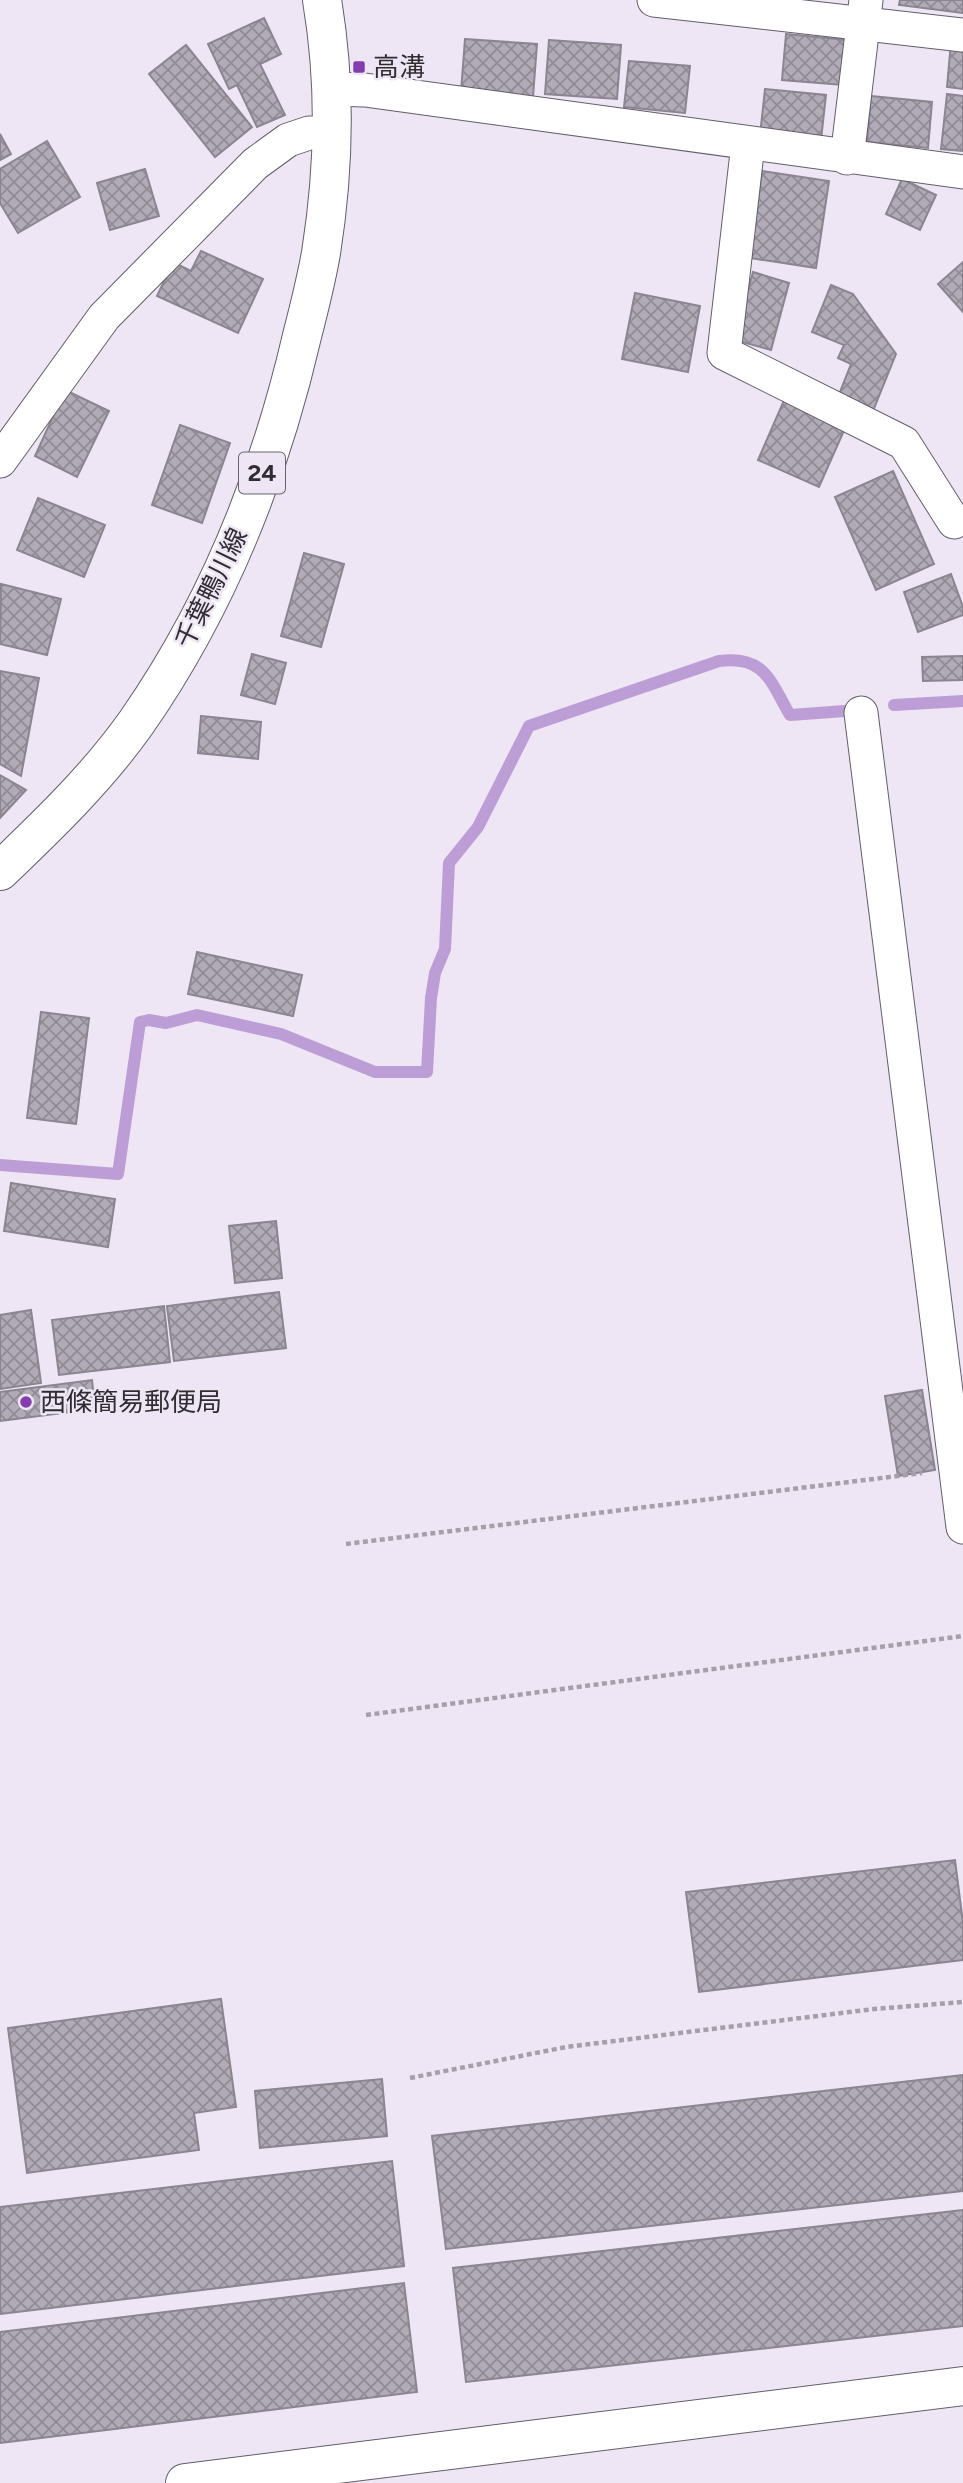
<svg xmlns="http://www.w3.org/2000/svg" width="963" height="2483" viewBox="0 0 963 2483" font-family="Figtree,'Noto Sans JP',sans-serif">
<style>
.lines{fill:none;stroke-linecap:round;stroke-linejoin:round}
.stream{stroke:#bd9dd5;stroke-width:12}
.building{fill:url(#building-cross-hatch);stroke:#8b8491;stroke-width:2}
.street-casing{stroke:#645d69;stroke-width:35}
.secondary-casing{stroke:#645d69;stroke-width:40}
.primary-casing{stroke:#645d69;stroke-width:40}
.path{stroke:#a69faa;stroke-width:4.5;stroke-dasharray:5 3.5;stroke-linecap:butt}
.street{stroke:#fff;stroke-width:33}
.secondary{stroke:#fff;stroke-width:38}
.primary{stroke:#fff;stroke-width:38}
.poi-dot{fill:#843daf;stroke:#eee6f4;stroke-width:2.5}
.labels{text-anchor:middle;stroke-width:5;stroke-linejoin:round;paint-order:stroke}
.shield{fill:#eee6f4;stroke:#69646c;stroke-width:2}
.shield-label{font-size:24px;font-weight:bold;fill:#302d32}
.poi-label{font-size:26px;fill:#302d32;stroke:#eee6f4;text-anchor:start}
.street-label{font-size:26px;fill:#302d32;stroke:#eee6f4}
</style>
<defs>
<pattern id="building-cross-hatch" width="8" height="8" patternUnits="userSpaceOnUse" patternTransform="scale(1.75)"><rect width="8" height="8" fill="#b1aab7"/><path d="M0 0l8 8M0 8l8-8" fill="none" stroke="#908b95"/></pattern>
</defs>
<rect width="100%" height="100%" fill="#eee6f4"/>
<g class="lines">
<g class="stream">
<polyline points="894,705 963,701"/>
<path d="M 0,1165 L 118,1174 L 140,1022 L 149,1020 L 166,1023 L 197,1015 L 281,1034 L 375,1072 L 427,1072 L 431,998 L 435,973 L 445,949 L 449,863 L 478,827 L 529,726 L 719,661 C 765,655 770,681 790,715 L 845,711"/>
</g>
</g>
<g class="building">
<polygon points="900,0 963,0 963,13 899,5"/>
<polygon points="264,18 281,54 260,64 285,115 257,127 237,85 229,89 208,44"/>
<polygon points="786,34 847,40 843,85 782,80"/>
<polygon points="465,39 537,44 533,97 461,92"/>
<polygon points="549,40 621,45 617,99 545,94"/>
<polygon points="951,42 963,43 963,89 947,87"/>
<polygon points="186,45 252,127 215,157 149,74"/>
<polygon points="629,61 690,66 685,113 624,107"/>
<polygon points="765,89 826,95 821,140 760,135"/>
<polygon points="947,94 963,96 963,151 941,149"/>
<polygon points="871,96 932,102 928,148 867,142"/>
<polygon points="0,134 11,154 0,160"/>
<polygon points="47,141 80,197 18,233 0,203 0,169"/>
<polygon points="145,169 159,216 110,230 97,183"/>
<polygon points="762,171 829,181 816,268 750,258"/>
<polygon points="902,179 936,195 920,230 886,214"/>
<polygon points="201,251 263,279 238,333 157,296 173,262 191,271"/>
<polygon points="963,262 963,312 938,284"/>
<polygon points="753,272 789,283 771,350 735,340"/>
<polygon points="831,285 853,294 896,354 873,411 838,397 851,364 838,358 844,345 812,332"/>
<polygon points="635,293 700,306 688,372 622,359"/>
<polygon points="65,390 109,411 77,477 35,456"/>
<polygon points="785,398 846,426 819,487 758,460"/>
<polygon points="180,425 230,443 202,523 152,505"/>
<polygon points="893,471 934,564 876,590 835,497"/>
<polygon points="38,498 105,525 84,577 17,550"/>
<polygon points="304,553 344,564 321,647 281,636"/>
<polygon points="951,574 963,607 963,615 918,632 904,592"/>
<polygon points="1,584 61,599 47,655 0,644"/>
<polygon points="252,654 286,663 275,704 241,695"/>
<polygon points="963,656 963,680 923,681 922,657"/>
<polygon points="0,671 39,678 21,776 0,764"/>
<polygon points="201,716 261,722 258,759 198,753"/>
<polygon points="0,775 26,790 0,818"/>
<polygon points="197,952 302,975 293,1016 188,994"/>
<polygon points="41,1012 89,1018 76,1124 27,1118"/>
<polygon points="11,1183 115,1199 108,1247 4,1231"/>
<polygon points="276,1221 282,1278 235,1283 229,1226"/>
<polygon points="279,1292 286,1348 174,1361 167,1306"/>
<polygon points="164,1306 170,1362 59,1375 52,1320"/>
<polygon points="31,1310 41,1383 0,1389 0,1315"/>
<polygon points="92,1380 95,1409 0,1421 0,1392"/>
<polygon points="922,1390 935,1470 898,1476 885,1396"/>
<polygon points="955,1860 963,1923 963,1960 699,1992 686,1892"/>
<polygon points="221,1999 236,2107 194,2113 199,2150 27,2173 8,2028"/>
<polygon points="963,2075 963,2191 446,2249 432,2136"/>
<polygon points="382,2079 387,2136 260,2148 255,2091"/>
<polygon points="392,2161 404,2266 0,2314 0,2207"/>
<polygon points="963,2210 963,2326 466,2382 453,2268"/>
<polygon points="404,2283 417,2392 0,2443 0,2332"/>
</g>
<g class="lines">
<defs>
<g id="street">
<polyline points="654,0 963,35"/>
<polyline points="330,89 365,90 963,172"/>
<polyline points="748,144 724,353 904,443 954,522"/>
<polyline points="847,158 866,0"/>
<polyline points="0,461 104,317 255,164 288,140 309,133 331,133"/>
<polyline points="861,713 963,1527"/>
</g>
<polyline id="secondary" points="185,2483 963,2386"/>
<path id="primary" d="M 0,871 C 48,825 97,778 136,723 C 217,607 270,474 302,336 C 309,309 316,281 321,253 C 334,171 336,83 322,0"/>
</defs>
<use href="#street" class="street-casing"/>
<use href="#secondary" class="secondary-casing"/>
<use href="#primary" class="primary-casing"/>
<g class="path">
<polyline points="346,1544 922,1473"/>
<polyline points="366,1715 963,1636"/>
<polyline points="410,2078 566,2047 874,2009 963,2002"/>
</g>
<use href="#street" class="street"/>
<use href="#secondary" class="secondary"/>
<use href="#primary" class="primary"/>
</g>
<g class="poi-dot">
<rect x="352" y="60" width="14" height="14" rx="3.5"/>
<circle cx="26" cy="1402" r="7"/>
</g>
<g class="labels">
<rect class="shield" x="239" y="452.5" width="46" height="41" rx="5"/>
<g class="shield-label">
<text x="262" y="481">24</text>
</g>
<g class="poi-label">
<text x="373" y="76">高溝</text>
<text x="40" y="1411">西條簡易郵便局</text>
</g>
<g class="street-label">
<text transform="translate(211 588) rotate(-64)" y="9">千葉鴨川線</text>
</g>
</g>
</svg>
